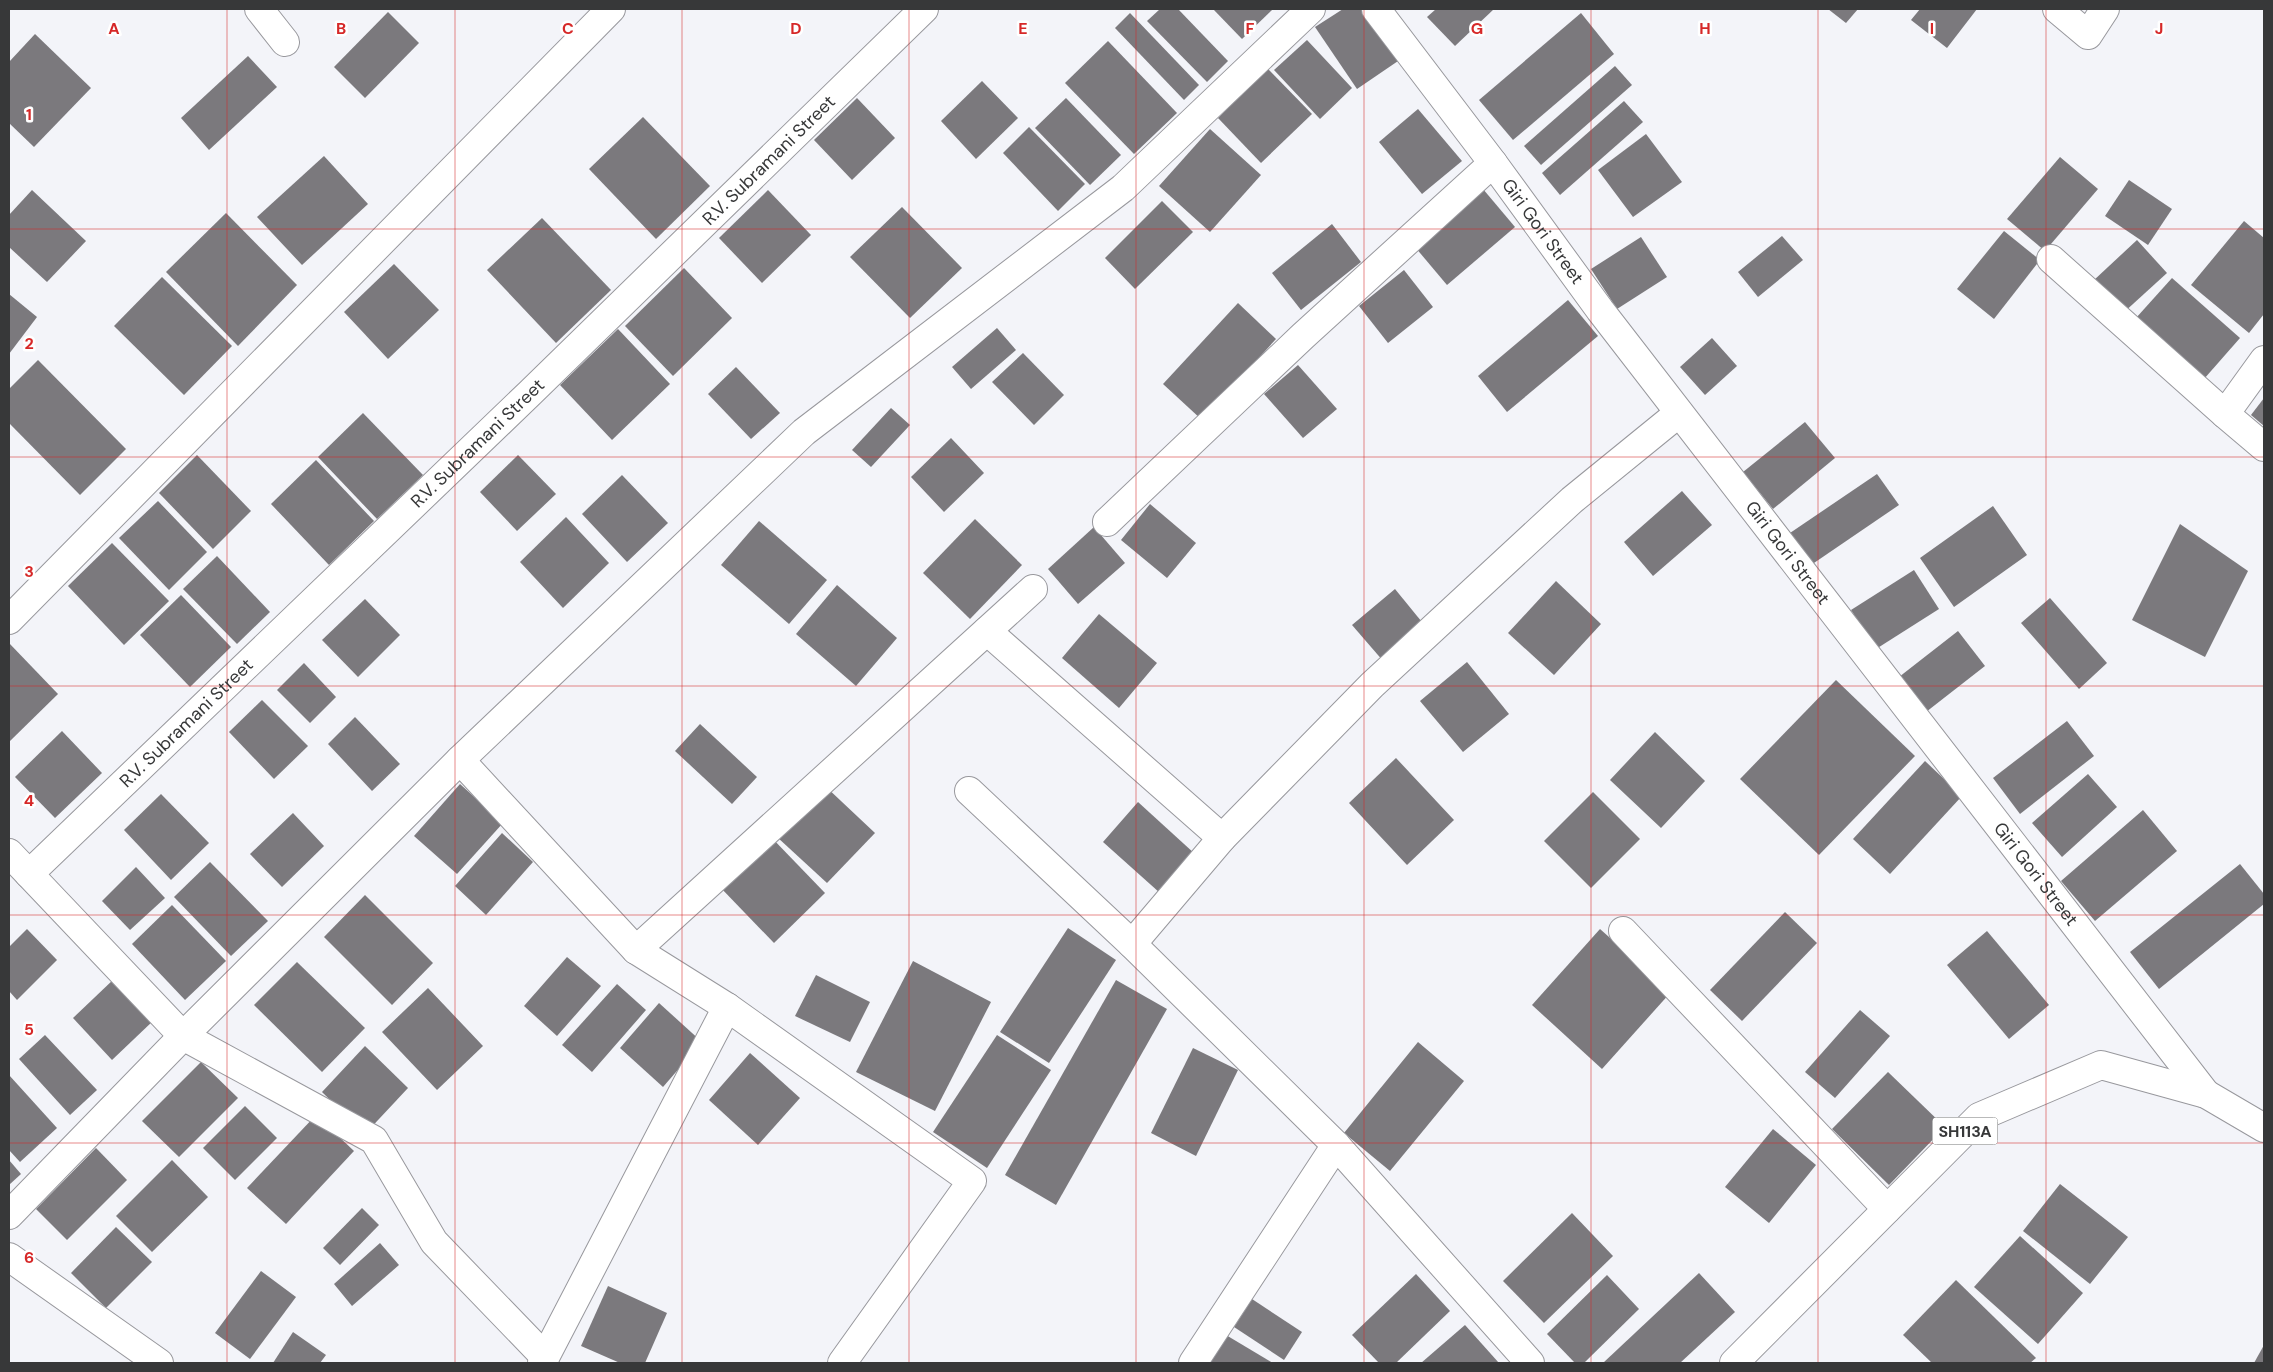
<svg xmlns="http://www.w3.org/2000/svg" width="2273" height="1372" viewBox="0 0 2273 1372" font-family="'DM Sans',sans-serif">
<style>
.building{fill:#7b797d}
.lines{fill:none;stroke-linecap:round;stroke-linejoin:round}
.minor-casing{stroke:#98989d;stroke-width:30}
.primary-casing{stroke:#98989d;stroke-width:30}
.minor{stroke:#fff;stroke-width:28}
.primary{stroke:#fff;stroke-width:28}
.grid{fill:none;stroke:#d62828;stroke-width:1;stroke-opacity:0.55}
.labels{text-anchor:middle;stroke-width:5;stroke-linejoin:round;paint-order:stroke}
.shield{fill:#fff;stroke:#737474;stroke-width:1}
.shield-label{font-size:16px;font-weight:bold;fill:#373839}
.street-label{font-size:18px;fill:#373839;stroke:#fff}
.grid-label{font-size:16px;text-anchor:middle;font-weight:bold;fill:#d62828;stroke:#fff;stroke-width:5;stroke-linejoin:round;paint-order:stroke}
</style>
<rect width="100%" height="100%" fill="#f3f4f9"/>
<g class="building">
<polygon points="1160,9 1178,9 1228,61 1207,82 1147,21"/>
<polygon points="1213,9 1273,9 1242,39"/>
<polygon points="1343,9 1367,9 1401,59 1357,89 1315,27"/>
<polygon points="1436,9 1494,9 1455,46 1427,17"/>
<polygon points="1828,9 1858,9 1846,23"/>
<polygon points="1920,9 1977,9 1947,48 1911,20"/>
<polygon points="388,12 419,43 365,98 334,67"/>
<polygon points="1130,13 1199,85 1184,100 1115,28"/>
<polygon points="1581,13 1614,54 1513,140 1479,100"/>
<polygon points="35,34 91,88 34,147 9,123 9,62"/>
<polygon points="1307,40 1352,88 1320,119 1274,70"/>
<polygon points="1108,41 1177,113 1134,154 1065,83"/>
<polygon points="248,56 277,87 209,150 181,118"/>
<polygon points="1615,66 1632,85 1541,165 1524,146"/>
<polygon points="1268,69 1312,114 1261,163 1218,118"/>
<polygon points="982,81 1018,118 976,159 941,121"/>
<polygon points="857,98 895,138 852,180 814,140"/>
<polygon points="1066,98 1121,155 1090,185 1035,128"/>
<polygon points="1624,101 1643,122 1560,195 1542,173"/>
<polygon points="1418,109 1462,161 1422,194 1379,142"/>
<polygon points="643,117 710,186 656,239 589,169"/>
<polygon points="1029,127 1085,184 1058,211 1003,153"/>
<polygon points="1210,129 1261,175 1210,232 1159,186"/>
<polygon points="1646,134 1682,182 1633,217 1598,170"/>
<polygon points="324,156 368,204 302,265 257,217"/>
<polygon points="2060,157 2098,189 2045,251 2007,219"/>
<polygon points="2129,180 2172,209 2148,245 2105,216"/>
<polygon points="1483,189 1515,227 1447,285 1415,247"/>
<polygon points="32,190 86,241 47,282 9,247 9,215"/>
<polygon points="768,190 811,235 762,283 719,238"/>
<polygon points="1162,201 1193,232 1135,289 1105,258"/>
<polygon points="902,207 962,268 910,318 850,257"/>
<polygon points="226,213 297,285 238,346 166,272"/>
<polygon points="542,218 611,290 556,343 487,270"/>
<polygon points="2244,221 2264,238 2264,314 2249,333 2191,285"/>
<polygon points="1332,224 1361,262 1301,310 1272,273"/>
<polygon points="2004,231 2040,260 1994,319 1957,289"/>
<polygon points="1782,236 1803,260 1758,297 1738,272"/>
<polygon points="1641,237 1667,277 1617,309 1591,269"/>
<polygon points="2137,240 2167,273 2122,314 2093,281"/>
<polygon points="394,264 439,310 388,359 344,312"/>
<polygon points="684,268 732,318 673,376 625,326"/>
<polygon points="1404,270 1433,307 1388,343 1359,306"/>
<polygon points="162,277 232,346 184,395 114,326"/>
<polygon points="2172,278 2240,338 2204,379 2136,318"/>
<polygon points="9,294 37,317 9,354"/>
<polygon points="1568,300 1598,336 1507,412 1478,376"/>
<polygon points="1238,303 1276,339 1202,420 1163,384"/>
<polygon points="997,328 1016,350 971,389 952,367"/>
<polygon points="618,329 670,384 612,440 560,385"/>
<polygon points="1712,338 1737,366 1705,395 1680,367"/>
<polygon points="1023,353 1064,395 1034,425 992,382"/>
<polygon points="38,360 126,449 80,495 9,423 9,389"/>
<polygon points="1298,365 1337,409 1303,438 1264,394"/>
<polygon points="736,367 780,413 751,439 708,394"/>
<polygon points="2264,398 2264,426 2251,415"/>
<polygon points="891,408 910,425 871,467 852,450"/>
<polygon points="363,413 423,475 377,519 318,457"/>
<polygon points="1805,422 1835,458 1773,509 1743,472"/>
<polygon points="951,438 984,473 944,512 911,477"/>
<polygon points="197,455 251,511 213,549 159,493"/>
<polygon points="518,455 556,494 517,531 480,492"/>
<polygon points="316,460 374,521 329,565 271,504"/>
<polygon points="1877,474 1899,505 1811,565 1790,533"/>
<polygon points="622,475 668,523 627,562 582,514"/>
<polygon points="1682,491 1712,525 1653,576 1624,542"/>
<polygon points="158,501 207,552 169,590 119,538"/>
<polygon points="1150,504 1196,543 1167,578 1121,540"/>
<polygon points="1993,506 2027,555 1954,607 1920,558"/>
<polygon points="566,517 609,563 563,608 520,562"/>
<polygon points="975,519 1022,565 970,619 923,573"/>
<polygon points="759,521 827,580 789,624 721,565"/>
<polygon points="2180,524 2248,571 2205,657 2132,620"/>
<polygon points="1094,527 1125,563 1078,604 1048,569"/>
<polygon points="112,543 169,601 124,645 68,586"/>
<polygon points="217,556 270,612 237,644 183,589"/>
<polygon points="1914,570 1939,609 1876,649 1851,610"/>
<polygon points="1556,581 1601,624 1554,675 1508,633"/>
<polygon points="837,585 897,638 856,686 796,634"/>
<polygon points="1395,589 1426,627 1384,662 1352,625"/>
<polygon points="181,595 231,647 190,687 140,635"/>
<polygon points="2050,598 2107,663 2079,689 2021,623"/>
<polygon points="365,599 400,635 358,677 322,640"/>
<polygon points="1099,614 1157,663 1119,708 1062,658"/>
<polygon points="1958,631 1985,666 1926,712 1899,677"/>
<polygon points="9,643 58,694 9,742"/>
<polygon points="1467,662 1509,714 1463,752 1420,701"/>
<polygon points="304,663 336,697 310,723 277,690"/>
<polygon points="1836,680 1915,756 1819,855 1740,779"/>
<polygon points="262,700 308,746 274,779 229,732"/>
<polygon points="355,717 400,764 372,791 328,744"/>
<polygon points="2067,721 2094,756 2020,814 1993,778"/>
<polygon points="700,724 757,777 732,804 675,751"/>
<polygon points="62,731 102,773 55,818 15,777"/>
<polygon points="1655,732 1705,781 1661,828 1610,780"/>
<polygon points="1396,758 1454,820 1407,865 1349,803"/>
<polygon points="1925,761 1962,796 1890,874 1853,839"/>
<polygon points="2088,774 2117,807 2062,857 2032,823"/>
<polygon points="460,784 503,823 457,874 414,836"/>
<polygon points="824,785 875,833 827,883 777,837"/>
<polygon points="1593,792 1640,839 1591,888 1544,841"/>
<polygon points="161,794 209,843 171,880 124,830"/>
<polygon points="1138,802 1195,854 1160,893 1103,842"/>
<polygon points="2143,810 2177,851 2095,921 2061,881"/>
<polygon points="293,813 324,846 282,887 250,854"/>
<polygon points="502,833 533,862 486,915 455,886"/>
<polygon points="770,836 825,893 774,943 719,886"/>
<polygon points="210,862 268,921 231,956 174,897"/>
<polygon points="2240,864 2264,894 2264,904 2159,989 2130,952"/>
<polygon points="136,867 165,898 130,930 102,901"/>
<polygon points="365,895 433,963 392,1005 324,937"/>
<polygon points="172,905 226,961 185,1000 132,944"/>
<polygon points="1785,912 1817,943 1742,1021 1710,990"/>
<polygon points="1068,928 1116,960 1049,1063 1000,1032"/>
<polygon points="27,929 57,960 17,1000 9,991 9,947"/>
<polygon points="1600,929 1671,992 1602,1069 1532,1005"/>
<polygon points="1987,931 2049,1005 2009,1039 1947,965"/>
<polygon points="567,957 601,986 557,1036 524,1006"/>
<polygon points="913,961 991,1002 935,1111 856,1072"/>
<polygon points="297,962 365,1028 322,1072 254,1005"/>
<polygon points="816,975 870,1002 850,1042 795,1016"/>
<polygon points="115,978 154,1020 112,1060 73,1018"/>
<polygon points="1116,980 1167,1009 1056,1205 1005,1175"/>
<polygon points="617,984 646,1010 592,1072 562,1045"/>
<polygon points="428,988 483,1046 437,1090 382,1032"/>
<polygon points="659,1003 702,1042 663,1087 620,1048"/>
<polygon points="1860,1010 1890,1036 1835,1098 1805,1072"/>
<polygon points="45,1035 97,1090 70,1115 19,1059"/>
<polygon points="997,1035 1051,1070 987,1168 933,1132"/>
<polygon points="1418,1042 1464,1081 1390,1171 1344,1133"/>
<polygon points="365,1046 408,1088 365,1134 322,1092"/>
<polygon points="1193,1048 1238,1070 1196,1156 1151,1133"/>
<polygon points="750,1053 800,1098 758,1145 709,1100"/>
<polygon points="201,1062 238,1098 179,1157 142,1121"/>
<polygon points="1888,1072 1945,1127 1889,1185 1832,1129"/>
<polygon points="9,1075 57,1128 20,1162 9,1150"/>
<polygon points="245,1106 277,1138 235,1180 203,1148"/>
<polygon points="316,1115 354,1151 286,1224 247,1188"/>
<polygon points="1773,1129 1816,1165 1769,1223 1725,1187"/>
<polygon points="96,1148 127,1180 67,1240 36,1209"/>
<polygon points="9,1160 21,1174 9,1185"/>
<polygon points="172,1160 208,1197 152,1252 116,1216"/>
<polygon points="2060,1184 2128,1237 2090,1284 2023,1231"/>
<polygon points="362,1208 379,1225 340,1265 323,1248"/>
<polygon points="1572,1213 1613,1256 1544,1323 1503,1281"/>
<polygon points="116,1227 152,1262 106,1308 71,1273"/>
<polygon points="2020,1236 2083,1293 2038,1344 1974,1287"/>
<polygon points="380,1243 399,1265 352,1306 334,1284"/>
<polygon points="261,1271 296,1297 250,1359 215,1333"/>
<polygon points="1699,1273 1735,1312 1680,1363 1603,1363"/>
<polygon points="1416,1274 1450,1311 1396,1363 1379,1363 1352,1335"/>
<polygon points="1607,1275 1639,1309 1584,1363 1575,1363 1547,1334"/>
<polygon points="1956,1280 2036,1358 2030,1363 1932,1363 1903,1335"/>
<polygon points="608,1286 667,1313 645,1363 620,1363 581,1346"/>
<polygon points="1252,1299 1302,1332 1284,1360 1234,1327"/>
<polygon points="1465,1325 1499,1363 1421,1363"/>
<polygon points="293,1332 326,1355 320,1363 273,1363"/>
<polygon points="1226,1335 1273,1363 1209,1363"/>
<polygon points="2264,1345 2264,1363 2254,1363"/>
</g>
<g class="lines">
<defs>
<g id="minor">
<polyline points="259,9 285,42"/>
<path id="s1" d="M 1376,9 L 1493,163 L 1600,310 L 2206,1094"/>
<polyline points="2057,9 2088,35 2105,9"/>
<polyline points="2051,259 2225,414 2264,447"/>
<polyline points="2225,414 2264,360"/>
<polyline points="1107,522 1303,336 1493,163"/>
<polyline points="9,620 611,9"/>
<polyline points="987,631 1222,838"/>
<polyline points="460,760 636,950 727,1007 972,1181 842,1363"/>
<polyline points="969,791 1132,944 1336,1145 1530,1363"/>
<polyline points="9,853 183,1036 374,1140 434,1242 545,1357"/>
<path id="s2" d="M 29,874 L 530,393 L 924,9"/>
<polyline points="1623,931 1887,1209"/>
<polyline points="1132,944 1222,838 1372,685 1572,500 1679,413"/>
<polyline points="636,950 1033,589"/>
<polyline points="9,1215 183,1036 460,760 804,432 1123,188 1311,9"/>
<polyline points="9,1257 159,1363"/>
<polyline points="542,1363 727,1007"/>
<polyline points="1193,1363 1336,1145"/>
</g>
<polyline id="primary" points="1734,1363 1979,1117 2101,1065 2206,1094 2264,1128"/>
</defs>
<use href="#minor" class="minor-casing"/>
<use href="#primary" class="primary-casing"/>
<use href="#minor" class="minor"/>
<use href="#primary" class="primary"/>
</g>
<path class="grid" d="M 227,9 L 227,1363M 455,9 L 455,1363M 682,9 L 682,1363M 909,9 L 909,1363M 1136,9 L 1136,1363M 1364,9 L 1364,1363M 1591,9 L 1591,1363M 1818,9 L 1818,1363M 2046,9 L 2046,1363M 9,229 L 2264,229M 9,457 L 2264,457M 9,686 L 2264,686M 9,915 L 2264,915M 9,1143 L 2264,1143"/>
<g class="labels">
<rect class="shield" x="1932.5" y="1117.5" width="65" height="27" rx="4"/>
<g class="shield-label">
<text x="1965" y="1137">SH113A</text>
</g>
<g class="street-label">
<text dy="6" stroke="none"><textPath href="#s2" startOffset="1028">R.V. Subramani Street</textPath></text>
<text dy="6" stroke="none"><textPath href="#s1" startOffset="278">Giri Gori Street</textPath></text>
<text dy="6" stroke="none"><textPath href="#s2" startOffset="622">R.V. Subramani Street</textPath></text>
<text dy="6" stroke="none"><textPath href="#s1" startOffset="682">Giri Gori Street</textPath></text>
<text dy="6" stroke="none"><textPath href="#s2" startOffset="218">R.V. Subramani Street</textPath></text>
<text dy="6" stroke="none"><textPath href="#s1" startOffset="1088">Giri Gori Street</textPath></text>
</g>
</g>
<g class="grid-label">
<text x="114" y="34">A</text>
<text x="341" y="34">B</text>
<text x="568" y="34">C</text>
<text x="796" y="34">D</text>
<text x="1023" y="34">E</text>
<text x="1250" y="34">F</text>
<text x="1477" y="34">G</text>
<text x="1705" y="34">H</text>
<text x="1932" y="34">I</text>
<text x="2159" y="34">J</text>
<text x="29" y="120">1</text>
<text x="29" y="349">2</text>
<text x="29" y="577">3</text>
<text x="29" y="806">4</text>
<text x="29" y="1035">5</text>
<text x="29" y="1263">6</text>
</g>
<rect width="2273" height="1372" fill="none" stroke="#373839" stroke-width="20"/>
</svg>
